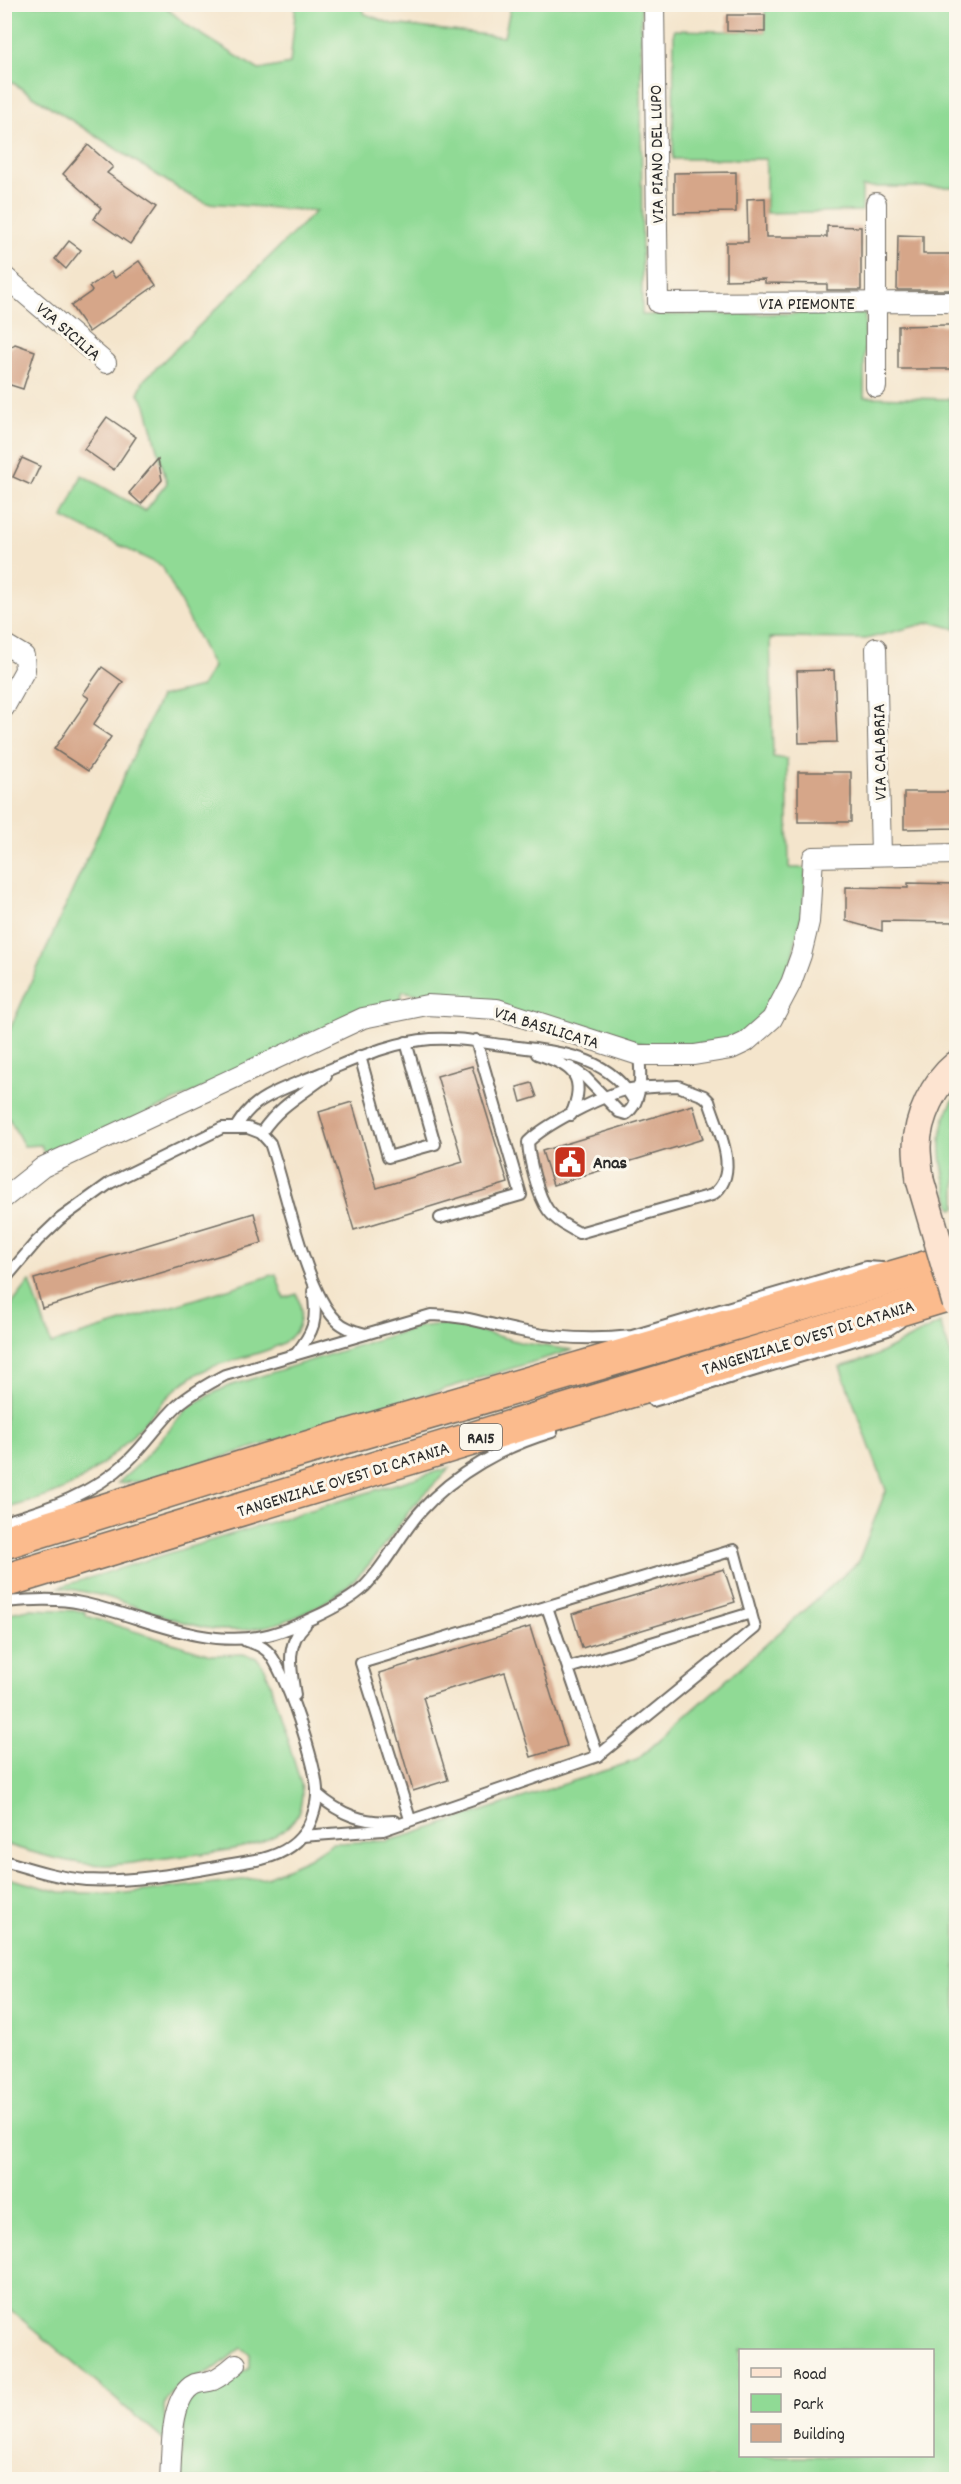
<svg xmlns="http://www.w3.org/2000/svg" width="961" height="2484" viewBox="0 0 961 2484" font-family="Dekko,sans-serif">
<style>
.green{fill:#90da95;stroke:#5e8260;stroke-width:1.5;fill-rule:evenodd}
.building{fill:#d6a689}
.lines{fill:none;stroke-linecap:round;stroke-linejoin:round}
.lane-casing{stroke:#716c63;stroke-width:14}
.street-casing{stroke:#716c63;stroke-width:22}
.secondary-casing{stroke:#716c63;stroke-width:30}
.highway-casing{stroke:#716c63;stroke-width:36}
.lane{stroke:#fff;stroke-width:10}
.street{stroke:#fff;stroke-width:20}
.secondary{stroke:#fde4d1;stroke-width:27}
.highway{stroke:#fbbb8d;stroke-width:33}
.secondary-bridge-casing{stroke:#716c63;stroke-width:30;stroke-linecap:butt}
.secondary-bridge{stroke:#fde4d1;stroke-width:27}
.labels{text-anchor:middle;stroke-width:6;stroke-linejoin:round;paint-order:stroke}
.shield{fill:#fbf7ec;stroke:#696865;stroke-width:1.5}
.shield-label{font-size:16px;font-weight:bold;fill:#2b2b2b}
.street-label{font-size:18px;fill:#2b2b2b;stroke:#fbf7ec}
.poi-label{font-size:18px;font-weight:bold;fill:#2b2b2b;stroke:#fbf7ec;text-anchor:start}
</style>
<rect width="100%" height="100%" fill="#fbf7ec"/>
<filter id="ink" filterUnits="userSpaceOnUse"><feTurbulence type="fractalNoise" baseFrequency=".0167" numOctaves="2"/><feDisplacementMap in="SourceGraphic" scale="12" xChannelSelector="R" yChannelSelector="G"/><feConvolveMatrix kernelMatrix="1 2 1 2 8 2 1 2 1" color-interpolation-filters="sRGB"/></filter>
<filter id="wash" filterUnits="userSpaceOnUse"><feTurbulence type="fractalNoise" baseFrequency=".008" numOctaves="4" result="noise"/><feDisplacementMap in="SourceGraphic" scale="24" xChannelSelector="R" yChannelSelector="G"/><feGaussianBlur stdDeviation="1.35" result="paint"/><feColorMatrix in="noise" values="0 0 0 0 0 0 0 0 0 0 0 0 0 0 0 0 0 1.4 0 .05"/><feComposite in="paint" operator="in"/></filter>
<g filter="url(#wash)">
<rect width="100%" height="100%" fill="#f4e5cc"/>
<g class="green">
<polygon points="4,5 163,5 188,26 259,70 290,64 296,5 361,5 365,14 392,24 504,37 511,5 641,5 642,315 865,313 864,397 950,399 951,422 956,422 956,629 931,622 866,639 770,638 773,757 787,759 789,868 806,868 803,909 791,962 766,1016 741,1035 722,1041 690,1046 653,1045 614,1038 403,991 400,1001 46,1158 41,1145 24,1146 5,1111 5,1040 160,697 201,687 213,667 162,566 63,518 82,475 145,511 167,483 146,405 138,393 144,380 316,211 207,203 187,194 5,78"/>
<polygon points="765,5 956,5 956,187 862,187 862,211 766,213 766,159 673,159 674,30 765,32"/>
<path d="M 956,1096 L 956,1208 L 952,1209 C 942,1169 931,1132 956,1096 Z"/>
<path d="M 276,1274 L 284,1298 L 297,1294 C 302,1308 303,1324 292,1336 C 276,1353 229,1359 207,1369 C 174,1383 157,1410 133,1435 C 111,1458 83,1483 53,1494 C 37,1500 20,1504 5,1509 L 5,1313 L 30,1281 L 51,1344 Z"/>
<path d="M 940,1323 L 956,1369 L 956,2479 L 181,2479 L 185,2407 L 191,2397 L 202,2391 L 210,2393 L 250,2368 L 250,2354 L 241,2348 L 217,2367 L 173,2390 L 164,2405 L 166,2442 L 5,2305 L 4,1877 L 60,1892 L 118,1894 L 267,1877 L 309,1858 L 332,1843 L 387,1841 L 413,1834 L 637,1760 L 858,1562 L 886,1490 L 840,1367 L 873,1357 ZM 740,2350 L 932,2350 L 932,2456 L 740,2456 Z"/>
<polygon points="444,1324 460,1326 523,1343 572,1350 144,1481 118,1483 138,1465 187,1409 204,1398 226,1387 417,1327"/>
<path d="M 451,1467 C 437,1482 420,1497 408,1513 C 393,1532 380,1553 363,1571 C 324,1612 264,1638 207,1628 C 172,1621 138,1606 103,1596 C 89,1592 73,1590 59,1587 Z"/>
<path d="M 29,1609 L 85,1611 L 86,1616 L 211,1655 L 243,1654 L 257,1658 L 266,1670 L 301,1784 C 312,1849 219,1851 175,1857 C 153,1859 130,1865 107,1865 C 73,1865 37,1854 5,1844 L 5,1614 Z"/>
</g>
<g id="blocks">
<g class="building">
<polygon points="727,15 765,15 765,32 727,31"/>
<polygon points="88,145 113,167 107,173 156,207 130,244 94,219 101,208 63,174"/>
<polygon points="736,172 736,212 674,213 674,173"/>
<polygon points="765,198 766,237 827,237 827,226 861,227 861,290 827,290 827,284 765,283 765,279 726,280 726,242 748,242 747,199"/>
<polygon points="898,235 923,236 923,254 957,254 957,290 897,290"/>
<polygon points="69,241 81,250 66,269 55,259"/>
<polygon points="139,261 156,285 89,332 71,306 92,291 89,287 111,272 115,278"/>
<polygon points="946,325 957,325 957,369 898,369 898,326"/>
<polygon points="15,344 35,351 23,389 4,383 4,352"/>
<polygon points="107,417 136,437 114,470 84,449"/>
<polygon points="22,458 40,466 31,485 13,477"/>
<polygon points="158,459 162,480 141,504 129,493"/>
<polygon points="102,667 123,682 93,725 111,737 88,771 54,749 89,698 83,694"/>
<polygon points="834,670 837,742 799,743 797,671"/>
<rect x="798" y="772" width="53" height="50"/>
<polygon points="904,792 957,792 957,828 904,829"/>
<polygon points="908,883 957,884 957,922 882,921 882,931 846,921 846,887 908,888"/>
<polygon points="472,1066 508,1183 354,1230 319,1112 352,1102 377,1188 463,1162 437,1076"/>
<polygon points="532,1083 537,1097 521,1102 517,1087"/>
<polygon points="693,1105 703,1139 553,1185 542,1151"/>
<polygon points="254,1213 262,1243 42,1308 34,1279"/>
<polygon points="724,1569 735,1602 582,1648 572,1614"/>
<polygon points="530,1627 567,1746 531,1757 505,1672 423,1697 448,1780 413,1791 379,1673"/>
</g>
</g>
</g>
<g filter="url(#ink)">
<use href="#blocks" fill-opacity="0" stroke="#716c63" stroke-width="1.5"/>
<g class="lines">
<defs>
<g id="lane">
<path d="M 537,1054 C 572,1065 588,1076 571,1115"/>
<polyline points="360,1056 388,1157 435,1144 406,1042"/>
<path d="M 570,1067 L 585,1077 L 619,1112 L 626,1114 C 643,1101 641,1074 639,1055"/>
<path d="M 678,1086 L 704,1096 L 709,1101 C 718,1130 742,1174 712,1195 L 579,1233 C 568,1227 556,1221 548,1210 C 538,1196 529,1160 528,1142 C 546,1124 593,1101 618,1092 C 636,1086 659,1087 678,1086 Z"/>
<path d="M 236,1127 C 242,1118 247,1110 257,1103 C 275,1090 298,1083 319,1074 C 356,1059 390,1042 431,1039 C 461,1037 488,1044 518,1047 C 564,1053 611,1057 635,1103"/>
<path d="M 261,1133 C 279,1106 301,1095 326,1076"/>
<polyline points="440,1218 521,1195 476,1040"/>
<path d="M 4,1280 L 37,1241 L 60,1219 L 110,1183 L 222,1128 L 248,1128 L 261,1133 L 270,1143 C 286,1188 305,1290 336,1320 C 344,1328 355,1331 365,1334"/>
<path d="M 296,1354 C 314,1331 318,1321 313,1291"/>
<polyline points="653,1401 888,1330 900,1322"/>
<path d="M 4,1522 C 49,1509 94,1493 128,1461 C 146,1444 160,1422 178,1405 C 192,1393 208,1384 225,1375 L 431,1315 C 467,1315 491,1326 526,1332 C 562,1339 595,1340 632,1336 L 866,1267 L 882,1268"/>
<path d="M 4,1602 C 30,1600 57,1598 81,1603 C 140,1615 197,1647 258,1637 C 285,1633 344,1606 364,1587 C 387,1564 400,1534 421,1511 C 455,1473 504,1446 552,1432"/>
<polyline points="547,1607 598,1756"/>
<polyline points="568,1668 751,1613"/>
<path d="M 295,1695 C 291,1670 285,1644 305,1625"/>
<path d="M 317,1794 C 340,1814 363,1824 395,1821"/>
<polyline points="302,1836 383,1830 598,1756 755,1628 734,1550 361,1663 410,1819"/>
<path d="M 4,1861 C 31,1869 59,1878 86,1880 C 145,1883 204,1868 262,1859 C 282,1854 299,1845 309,1825 C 313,1817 317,1803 317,1794 C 319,1771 284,1666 267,1651 C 261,1645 253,1643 246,1641"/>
</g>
<g id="street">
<polyline points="654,4 658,303 956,302"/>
<polyline points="876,203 876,387"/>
<polyline points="4,276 106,363"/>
<polyline points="4,644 24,656 25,670 4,708"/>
<polyline points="876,648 881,855"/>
<polyline points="4,1198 43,1167 363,1018 427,1005 497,1009 639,1055 694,1055 731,1049 746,1042 772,1019 791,983 801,955 809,922 813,857 956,854"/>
<path d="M 170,2480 C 172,2454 169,2396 195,2384 C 201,2382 207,2382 213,2380 C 222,2376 229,2370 236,2364"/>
</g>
<path id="secondary" d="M 920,1180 C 919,1169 917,1158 917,1147 C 917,1118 934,1083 956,1065"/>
<g id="highway">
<polyline points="4,1542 266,1460 956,1259"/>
<polyline points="4,1581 956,1292"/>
</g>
</defs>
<use href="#lane" class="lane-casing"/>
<use href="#street" class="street-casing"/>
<use href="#secondary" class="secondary-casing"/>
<use href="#highway" class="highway-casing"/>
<use href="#lane" class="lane"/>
<use href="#street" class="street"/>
<use href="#secondary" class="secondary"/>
<use href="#highway" class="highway"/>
<defs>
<polyline id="secondary-bridge" points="920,1180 956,1303"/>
</defs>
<use href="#secondary-bridge" class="secondary-bridge-casing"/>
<use href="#secondary-bridge" class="secondary-bridge"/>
</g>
</g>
<defs>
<symbol id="civic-square" viewBox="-11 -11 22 22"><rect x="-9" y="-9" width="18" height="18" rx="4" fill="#c8321e" stroke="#fbf7ec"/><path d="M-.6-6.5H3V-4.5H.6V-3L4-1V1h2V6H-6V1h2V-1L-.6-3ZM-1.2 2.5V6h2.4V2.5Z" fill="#fff"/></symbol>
</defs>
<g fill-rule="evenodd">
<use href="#civic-square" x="551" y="1143" width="38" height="38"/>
</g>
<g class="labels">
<rect class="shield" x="460" y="1424" width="42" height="26" rx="4.5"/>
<g class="shield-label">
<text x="481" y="1443">RA15</text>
</g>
<g class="street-label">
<text transform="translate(656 154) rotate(-91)" y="6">VIA PIANO DEL LUPO</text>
<text x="807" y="309">VIA PIEMONTE</text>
<text transform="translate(69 331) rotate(41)" y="6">VIA SICILIA</text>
<text transform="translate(879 752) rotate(-91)" y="6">VIA CALABRIA</text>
<text transform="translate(547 1027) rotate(17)" y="6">VIA BASILICATA</text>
<text transform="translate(808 1337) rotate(-17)" y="6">TANGENZIALE OVEST DI CATANIA</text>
<text transform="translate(343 1479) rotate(-17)" y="6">TANGENZIALE OVEST DI CATANIA</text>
</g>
<g class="poi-label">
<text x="593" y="1168">Anas</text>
</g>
</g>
<rect width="961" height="2484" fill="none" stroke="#fbf7ec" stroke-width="24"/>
<rect x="739" y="2349" width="195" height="108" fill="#fbf7ec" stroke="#a8a59f" stroke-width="1.5"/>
<rect x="751" y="2368" width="30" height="9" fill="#fde4d1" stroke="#a8a59f" stroke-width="1.5"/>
<text x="793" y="2379" font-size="18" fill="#2b2b2b">Road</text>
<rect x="751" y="2394" width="30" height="18" fill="#90da95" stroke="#a8a59f" stroke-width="1.5"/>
<text x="793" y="2409" font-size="18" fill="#2b2b2b">Park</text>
<rect x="751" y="2424" width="30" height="18" fill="#d6a689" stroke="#a8a59f" stroke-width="1.5"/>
<text x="793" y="2439" font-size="18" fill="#2b2b2b">Building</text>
</svg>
